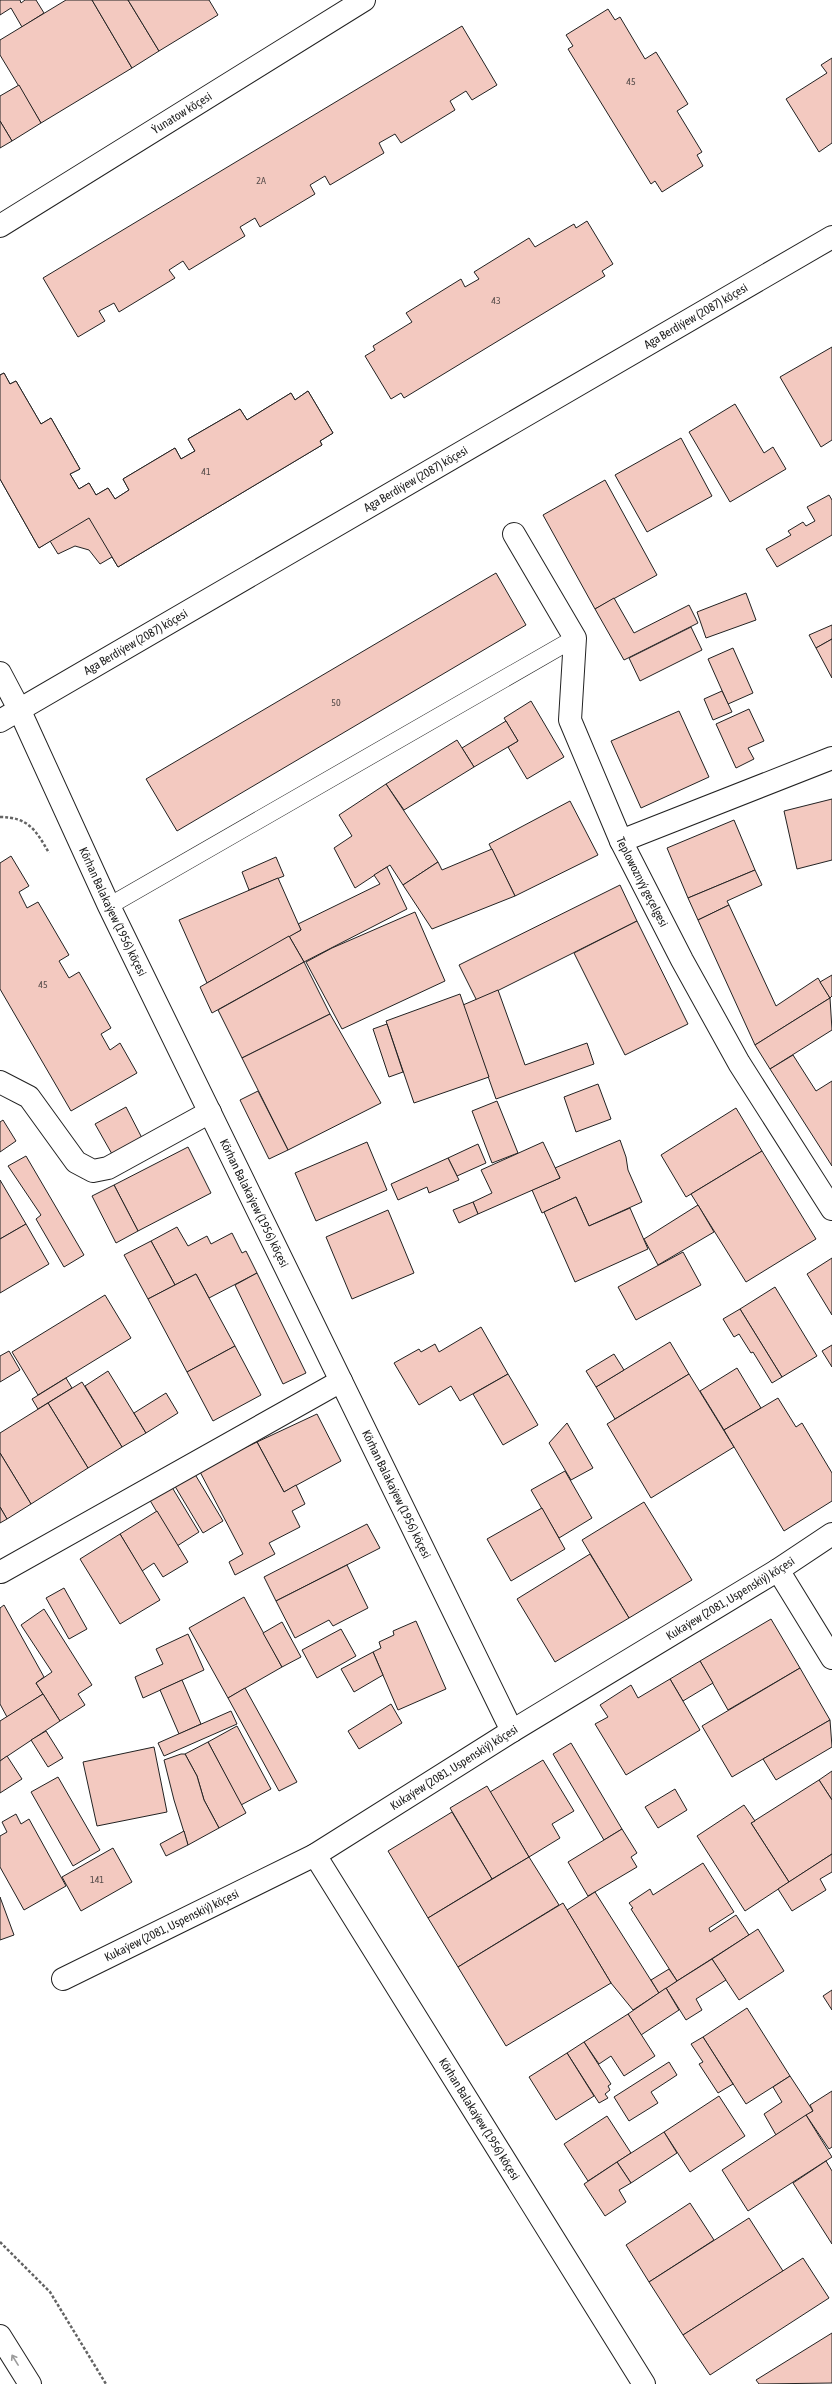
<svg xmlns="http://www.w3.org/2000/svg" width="832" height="2384" viewBox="0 0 832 2384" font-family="'Asap Condensed',sans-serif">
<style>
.building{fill:#f3c9c0;stroke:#222}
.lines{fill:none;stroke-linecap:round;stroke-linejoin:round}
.service-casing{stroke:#222;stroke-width:18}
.minor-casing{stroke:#222;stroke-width:24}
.tertiary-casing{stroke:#222;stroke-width:24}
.trunk-casing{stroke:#222;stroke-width:24}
.path{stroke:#646464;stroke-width:2.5;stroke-dasharray:3 2;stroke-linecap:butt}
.service{stroke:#fff;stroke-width:17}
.minor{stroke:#fff;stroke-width:22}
.tertiary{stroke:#fff;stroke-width:22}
.trunk{stroke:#fff;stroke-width:22}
.oneway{stroke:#9c9c9c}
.labels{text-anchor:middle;stroke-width:3;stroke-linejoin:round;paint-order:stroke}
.number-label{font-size:10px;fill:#564c4a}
.street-label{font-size:12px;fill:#222;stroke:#fff}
</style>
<rect width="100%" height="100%" fill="#fff"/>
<g class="building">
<polygon points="0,0 20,0 21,3 25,0 36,0 44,13 22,27 11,8 0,15"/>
<polygon points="66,0 92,0 132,68 41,123 0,55 0,40"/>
<polygon points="92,0 128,0 159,51 132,68"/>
<polygon points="128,0 209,0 218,15 159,51"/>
<polygon points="608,9 615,20 620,17 645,59 656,52 688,104 677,111 702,152 697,155 703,166 662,192 655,181 651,184 568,49 573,46 566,35"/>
<polygon points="462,26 497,85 472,100 466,91 450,101 455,110 401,143 395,134 379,143 384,153 330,185 325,176 310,185 315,194 260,227 255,218 240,227 245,236 189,270 183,261 169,270 175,278 119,312 114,303 99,311 105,321 78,337 43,278"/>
<polygon points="832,58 832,143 819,152 786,99 827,73 821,65"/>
<polygon points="19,85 41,123 12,141 0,121 0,96"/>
<polygon points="0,121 12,141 0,148"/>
<polygon points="587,221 613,264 602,271 605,276 404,398 401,393 391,399 365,356 375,350 373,346 412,322 406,313 461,279 465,287 479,279 474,272 529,238 535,247 574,224 576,228"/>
<polygon points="832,347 832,440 821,447 780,377"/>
<polygon points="4,373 10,384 16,381 41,424 51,418 80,469 70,474 79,489 89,483 96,495 108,488 115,499 129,490 123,479 175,448 181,459 195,451 188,439 240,409 247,420 291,393 295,400 308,391 333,433 320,441 322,445 118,567 112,557 100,564 89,550 75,546 58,554 50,541 39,548 0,479 0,375"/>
<polygon points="4,373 10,384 16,381 41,424 51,418 80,469 70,474 79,489 89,483 96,495 108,488 115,499 129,490 123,479 175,448 181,459 195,451 188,439 240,409 247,420 291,393 295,400 308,391 333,433 320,441 322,445 118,567 89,518 39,548 0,479 0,375"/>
<polygon points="735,404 764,453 773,447 786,469 730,502 689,432"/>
<polygon points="681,438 712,496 647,532 615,475"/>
<polygon points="605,480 657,575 595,609 543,515"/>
<polygon points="829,495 832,500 832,535 777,567 766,549 791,535 788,531 803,522 806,526 815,521 807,507"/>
<polygon points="496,573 526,625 177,831 146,779"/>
<polygon points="746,593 756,620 706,638 697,612"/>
<polygon points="614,598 634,633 689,605 698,623 624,660 595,609"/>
<polygon points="832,625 832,639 816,648 809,635"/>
<polygon points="691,627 702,650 640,681 629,658"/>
<polygon points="832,639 832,678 816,648"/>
<polygon points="733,648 753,693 728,704 708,659"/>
<polygon points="722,691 732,712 713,720 704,699"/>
<polygon points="531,701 564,757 527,779 508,747 518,741 504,718"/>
<polygon points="749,709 764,741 748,748 754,759 736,768 716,724"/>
<polygon points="679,711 709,777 641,808 611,741"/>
<polygon points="506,721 518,741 474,767 462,748"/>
<polygon points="457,740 474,767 404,810 386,784"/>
<polygon points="386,784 438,862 403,885 390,865 355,888 334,848 352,836 339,815"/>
<polygon points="832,799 832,860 797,869 784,811"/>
<polygon points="570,801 598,855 515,896 489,844"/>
<polygon points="734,820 755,870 688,898 667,848"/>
<polygon points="492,849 515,896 432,929 403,885 438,862 442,870"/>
<polygon points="11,856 29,886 19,892 27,908 38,902 69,955 59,961 69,978 79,972 111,1028 101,1034 110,1050 120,1043 137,1073 71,1111 0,989 0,863"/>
<polygon points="276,857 284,876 249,890 242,872"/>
<polygon points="387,867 407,909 304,962 289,936 301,930 298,924 380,884 374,875"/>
<polygon points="755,870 762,885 727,901 729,905 698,920 688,898"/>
<polygon points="278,878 301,930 207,983 179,920"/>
<polygon points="620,885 637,921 477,1001 459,965"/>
<polygon points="729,905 776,1006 818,978 830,998 755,1045 698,920"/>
<polygon points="415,912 445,981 342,1029 306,962 332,948"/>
<polygon points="637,921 688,1024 625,1055 574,953"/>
<polygon points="289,936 304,962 212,1013 200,987"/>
<polygon points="304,962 330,1014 242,1058 218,1010"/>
<polygon points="832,975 832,996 830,998 820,982"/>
<polygon points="498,990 525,1065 587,1043 594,1064 496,1099 463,1005"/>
<polygon points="460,994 489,1077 414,1103 386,1021"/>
<polygon points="830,998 832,1030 770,1069 755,1045"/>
<polygon points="330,1014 381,1103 288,1150 242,1058"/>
<polygon points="387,1024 403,1072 389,1077 373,1029"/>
<polygon points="793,1055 816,1091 832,1081 832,1166 770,1069"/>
<polygon points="598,1084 611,1119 576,1132 564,1097"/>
<polygon points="258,1091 288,1150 269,1159 240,1100"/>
<polygon points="497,1101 518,1153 492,1163 472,1111"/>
<polygon points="126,1107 142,1138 112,1154 95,1124"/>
<polygon points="736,1108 762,1151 686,1197 661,1155"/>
<polygon points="3,1120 16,1141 0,1152 0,1122"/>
<polygon points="620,1140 626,1157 628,1170 642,1202 589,1226 576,1197 542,1213 532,1190 560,1178 555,1168"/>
<polygon points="367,1142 387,1190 316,1221 295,1173"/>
<polygon points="543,1142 560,1178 478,1214 473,1202 492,1193 481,1170"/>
<polygon points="478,1144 486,1163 457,1176 448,1158"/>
<polygon points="188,1147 211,1193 138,1231 114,1185"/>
<polygon points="762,1151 816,1239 746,1282 691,1194"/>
<polygon points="26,1156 84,1255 64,1267 36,1219 41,1215 8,1166"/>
<polygon points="448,1158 459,1180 429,1193 427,1187 398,1200 391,1184"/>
<polygon points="0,1180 26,1224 0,1239"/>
<polygon points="114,1185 138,1231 116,1243 92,1196"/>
<polygon points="576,1197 589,1226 630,1208 648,1249 575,1282 544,1212"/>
<polygon points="473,1202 478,1214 459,1223 453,1210"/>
<polygon points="698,1205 714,1232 658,1265 644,1239"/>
<polygon points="388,1210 414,1273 352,1299 326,1237"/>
<polygon points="26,1224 49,1264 0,1293 0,1239"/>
<polygon points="177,1227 188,1246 207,1236 211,1244 232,1233 242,1253 246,1251 257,1273 209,1298 196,1274 175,1285 151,1241"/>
<polygon points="151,1241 175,1285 148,1299 124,1255"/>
<polygon points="683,1252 701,1285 636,1320 618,1287"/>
<polygon points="832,1258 832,1315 807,1274"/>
<polygon points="257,1273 306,1373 283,1384 235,1285"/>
<polygon points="196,1274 235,1346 187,1372 148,1299"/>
<polygon points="775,1287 817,1356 782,1377 740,1309"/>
<polygon points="105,1295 131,1338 38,1395 12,1352"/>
<polygon points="740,1309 782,1377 772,1383 753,1352 751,1353 739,1334 734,1337 723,1319"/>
<polygon points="481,1327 508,1374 460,1401 451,1386 419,1405 394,1363 419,1349 421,1352 435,1344 439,1352"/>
<polygon points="670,1342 689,1374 615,1419 596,1387"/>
<polygon points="832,1345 832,1367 822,1351"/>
<polygon points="235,1346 261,1395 213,1421 187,1372"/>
<polygon points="9,1351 20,1370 0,1382 0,1356"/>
<polygon points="614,1354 624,1370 596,1387 586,1371"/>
<polygon points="737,1368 761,1408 724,1430 700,1391"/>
<polygon points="108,1371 146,1433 122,1447 85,1386"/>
<polygon points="508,1374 538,1425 503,1445 473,1394"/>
<polygon points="689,1374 734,1447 651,1498 607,1424"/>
<polygon points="66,1378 72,1388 38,1409 32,1399"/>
<polygon points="82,1382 122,1447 88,1468 48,1403"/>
<polygon points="166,1393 178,1413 146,1433 134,1413"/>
<polygon points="778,1398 796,1427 802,1423 832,1473 832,1501 784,1531 724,1430"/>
<polygon points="48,1403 88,1468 31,1504 0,1453 0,1433"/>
<polygon points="317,1414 341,1461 284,1492 257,1442"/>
<polygon points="567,1423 593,1468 571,1480 549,1443"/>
<polygon points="257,1442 284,1492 296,1485 305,1504 292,1511 300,1527 269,1543 275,1554 235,1575 229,1562 243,1554 199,1470"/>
<polygon points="0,1453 31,1504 7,1519 0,1507"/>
<polygon points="193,1471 223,1521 203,1533 173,1483"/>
<polygon points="565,1471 592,1518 559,1538 531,1490"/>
<polygon points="170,1484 199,1532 177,1546 148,1497"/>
<polygon points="644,1502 692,1580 629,1618 582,1540"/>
<polygon points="0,1507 7,1519 0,1523"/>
<polygon points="542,1508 565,1549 511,1581 487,1539"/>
<polygon points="157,1511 188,1562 163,1577 154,1563 142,1571 120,1534"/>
<polygon points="367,1524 380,1548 276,1601 264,1577"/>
<polygon points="120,1534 160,1600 120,1624 80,1559"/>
<polygon points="590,1554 629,1618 555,1662 517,1599"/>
<polygon points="347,1565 368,1608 333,1626 329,1620 295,1638 276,1601"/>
<polygon points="64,1588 87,1629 69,1639 46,1598"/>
<polygon points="244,1597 282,1667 228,1698 189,1628"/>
<polygon points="4,1605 44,1677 36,1683 43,1694 7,1717 0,1704 0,1608"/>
<polygon points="44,1609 92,1685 78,1694 85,1705 60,1721 36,1683 52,1672 21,1625"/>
<polygon points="771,1619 800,1668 728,1710 700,1661"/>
<polygon points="416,1621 446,1689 398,1710 373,1652 381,1648 379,1642 394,1635 393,1631"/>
<polygon points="282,1622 301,1657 282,1667 263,1633"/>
<polygon points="341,1629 356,1656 317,1678 302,1650"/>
<polygon points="188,1634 204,1670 143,1698 135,1677 163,1664 156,1649"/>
<polygon points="373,1652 383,1675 354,1692 341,1669"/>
<polygon points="700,1661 713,1683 683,1701 670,1679"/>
<polygon points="800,1668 830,1720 732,1777 702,1726"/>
<polygon points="670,1679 700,1730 626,1775 595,1724 608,1717 600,1705 631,1685 638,1698"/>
<polygon points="182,1680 201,1724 179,1734 160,1690"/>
<polygon points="245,1688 297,1782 279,1791 228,1698"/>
<polygon points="43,1694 60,1721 0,1761 0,1721"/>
<polygon points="391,1704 402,1723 359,1749 348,1731"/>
<polygon points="231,1711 237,1724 164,1756 158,1743"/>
<polygon points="830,1720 832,1747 776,1780 763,1759"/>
<polygon points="237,1726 271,1789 241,1805 208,1742"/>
<polygon points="46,1731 63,1758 48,1767 31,1740"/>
<polygon points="208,1742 246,1813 219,1828 204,1800 197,1776 185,1754"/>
<polygon points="571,1743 622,1829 604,1840 553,1754"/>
<polygon points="154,1747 167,1812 97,1826 83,1762"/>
<polygon points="181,1754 185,1754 197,1776 204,1800 219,1828 188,1845 174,1800 164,1760"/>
<polygon points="7,1756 22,1779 0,1793 0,1761"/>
<polygon points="543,1760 574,1811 552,1824 560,1838 529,1857 490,1792"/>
<polygon points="832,1771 832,1800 819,1780"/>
<polygon points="58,1777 100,1850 73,1866 31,1792"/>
<polygon points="819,1780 832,1800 832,1854 789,1882 751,1823"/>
<polygon points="487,1786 529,1857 492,1879 450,1808"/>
<polygon points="675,1789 687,1810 658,1828 645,1807"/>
<polygon points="744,1805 755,1821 751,1823 789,1882 745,1911 697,1836"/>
<polygon points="452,1812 492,1879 428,1918 388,1851"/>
<polygon points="16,1814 21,1824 29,1819 66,1886 24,1910 0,1867 0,1836 7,1832 2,1822"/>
<polygon points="622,1829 637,1853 631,1857 637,1867 588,1896 568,1862"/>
<polygon points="184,1831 188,1845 166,1856 160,1844"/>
<polygon points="113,1848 132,1882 81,1911 62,1877"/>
<polygon points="832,1854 832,1872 820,1879 826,1890 792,1911 778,1889"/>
<polygon points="529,1857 559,1905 458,1967 428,1918"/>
<polygon points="703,1863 734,1912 709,1928 710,1932 736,1915 749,1935 677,1981 631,1909 633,1908 629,1903 650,1889 653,1895"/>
<polygon points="595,1892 659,1993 633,2010 611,1983 567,1910"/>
<polygon points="0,1897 14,1935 0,1940"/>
<polygon points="563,1903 611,1983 506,2046 458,1967"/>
<polygon points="758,1929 784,1971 739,2000 712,1959"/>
<polygon points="712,1959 726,1980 696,1999 702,2010 686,2020 666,1988"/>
<polygon points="669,1969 677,1981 659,1993 651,1980"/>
<polygon points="666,1988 679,2010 641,2035 628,2014"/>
<polygon points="832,1990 832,2010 823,1996"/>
<polygon points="747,2008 790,2076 746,2104 703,2037"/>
<polygon points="628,2014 655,2056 624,2076 611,2056 599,2064 584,2042"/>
<polygon points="703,2037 733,2084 718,2093 699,2064 703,2062 691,2044"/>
<polygon points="584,2042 611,2084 608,2086 610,2090 605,2094 608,2098 599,2103 567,2053"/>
<polygon points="567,2053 594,2096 556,2120 529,2077"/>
<polygon points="669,2062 677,2075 651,2092 658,2103 629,2121 614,2097"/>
<polygon points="790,2076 813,2111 776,2135 764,2114 782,2102 773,2087"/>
<polygon points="832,2091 832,2147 829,2149 806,2115 813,2111 810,2105"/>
<polygon points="719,2096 745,2136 690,2172 664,2132"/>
<polygon points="806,2115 832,2157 748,2211 722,2170"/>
<polygon points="607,2116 631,2153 588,2181 564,2144"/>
<polygon points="664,2132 677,2153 631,2183 617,2162"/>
<polygon points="826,2161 832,2171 832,2244 793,2183"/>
<polygon points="617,2162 631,2183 619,2190 626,2202 605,2216 584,2184"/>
<polygon points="690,2203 714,2240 649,2282 626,2245"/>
<polygon points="749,2218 783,2271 683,2335 649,2282"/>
<polygon points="803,2258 829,2298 710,2375 683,2335"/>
<polygon points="832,2333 832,2383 759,2384 756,2380"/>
</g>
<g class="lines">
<defs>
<polyline id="service" points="109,906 575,638"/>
<g id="minor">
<path id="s1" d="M 0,226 L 364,0"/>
<path id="s2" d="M 514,534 L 575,638 L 570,720 L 621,841 L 682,960 L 739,1063 L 832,1209"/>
<path id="s3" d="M 0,673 L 19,709 L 109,906 L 512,1731"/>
<polyline points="621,841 832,758"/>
<polyline points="0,1082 29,1097 76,1162 93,1171 108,1168 210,1112"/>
<polyline points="778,1570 832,1658"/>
<polyline points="1,1572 341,1381"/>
<path id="s4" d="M 315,1855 L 644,2384"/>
<path id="s5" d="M 63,1979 L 315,1855 L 512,1731 L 778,1570 L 832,1534"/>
</g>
<g id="tertiary">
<path id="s6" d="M 0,721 L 832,237"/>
</g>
<polyline id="trunk" points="0,2336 30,2384"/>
</defs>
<use href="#service" class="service-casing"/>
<use href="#minor" class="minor-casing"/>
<use href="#tertiary" class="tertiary-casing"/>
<use href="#trunk" class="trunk-casing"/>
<g class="path">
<path d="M 0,817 C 28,817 36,830 49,853"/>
<polyline points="0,2242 50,2292 106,2384"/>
</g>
<use href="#service" class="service"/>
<use href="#minor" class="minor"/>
<use href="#tertiary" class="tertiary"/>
<use href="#trunk" class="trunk"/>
</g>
<defs><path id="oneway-shaft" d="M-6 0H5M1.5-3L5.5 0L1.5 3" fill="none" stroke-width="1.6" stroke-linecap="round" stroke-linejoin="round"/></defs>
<use class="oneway" href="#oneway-shaft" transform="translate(15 2360) rotate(-122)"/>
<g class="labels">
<g class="number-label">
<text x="631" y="85">45</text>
<text x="261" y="184">2A</text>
<text x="496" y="304">43</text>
<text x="206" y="475">41</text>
<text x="336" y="706">50</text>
<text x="43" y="988">45</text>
<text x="97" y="1883">141</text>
</g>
<g class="street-label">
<text dy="4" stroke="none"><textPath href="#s1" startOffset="214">Ýunatow köçesi</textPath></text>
<text dy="4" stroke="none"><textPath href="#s6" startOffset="805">Aga Berdiýew (2087) köçesi</textPath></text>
<text dy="4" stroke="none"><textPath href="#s6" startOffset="481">Aga Berdiýew (2087) köçesi</textPath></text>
<text dy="4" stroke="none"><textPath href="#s6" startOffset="157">Aga Berdiýew (2087) köçesi</textPath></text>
<text dy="4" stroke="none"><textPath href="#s2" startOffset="380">Teplowoznyý geçelgesi</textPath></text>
<text dy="4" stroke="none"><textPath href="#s3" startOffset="264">Körhan Balakaýew (1956) köçesi</textPath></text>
<text dy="4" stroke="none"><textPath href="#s3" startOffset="588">Körhan Balakaýew (1956) köçesi</textPath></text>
<text dy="4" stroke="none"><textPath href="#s3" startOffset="912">Körhan Balakaýew (1956) köçesi</textPath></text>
<text dy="4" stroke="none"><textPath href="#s5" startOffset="769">Kukaýew (2081, Uspenskiý) köçesi</textPath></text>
<text dy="4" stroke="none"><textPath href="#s5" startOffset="445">Kukaýew (2081, Uspenskiý) köçesi</textPath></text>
<text dy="4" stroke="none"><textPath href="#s5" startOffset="121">Kukaýew (2081, Uspenskiý) köçesi</textPath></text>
<text dy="4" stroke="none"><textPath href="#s4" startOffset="311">Körhan Balakaýew (1956) köçesi</textPath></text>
</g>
</g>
</svg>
